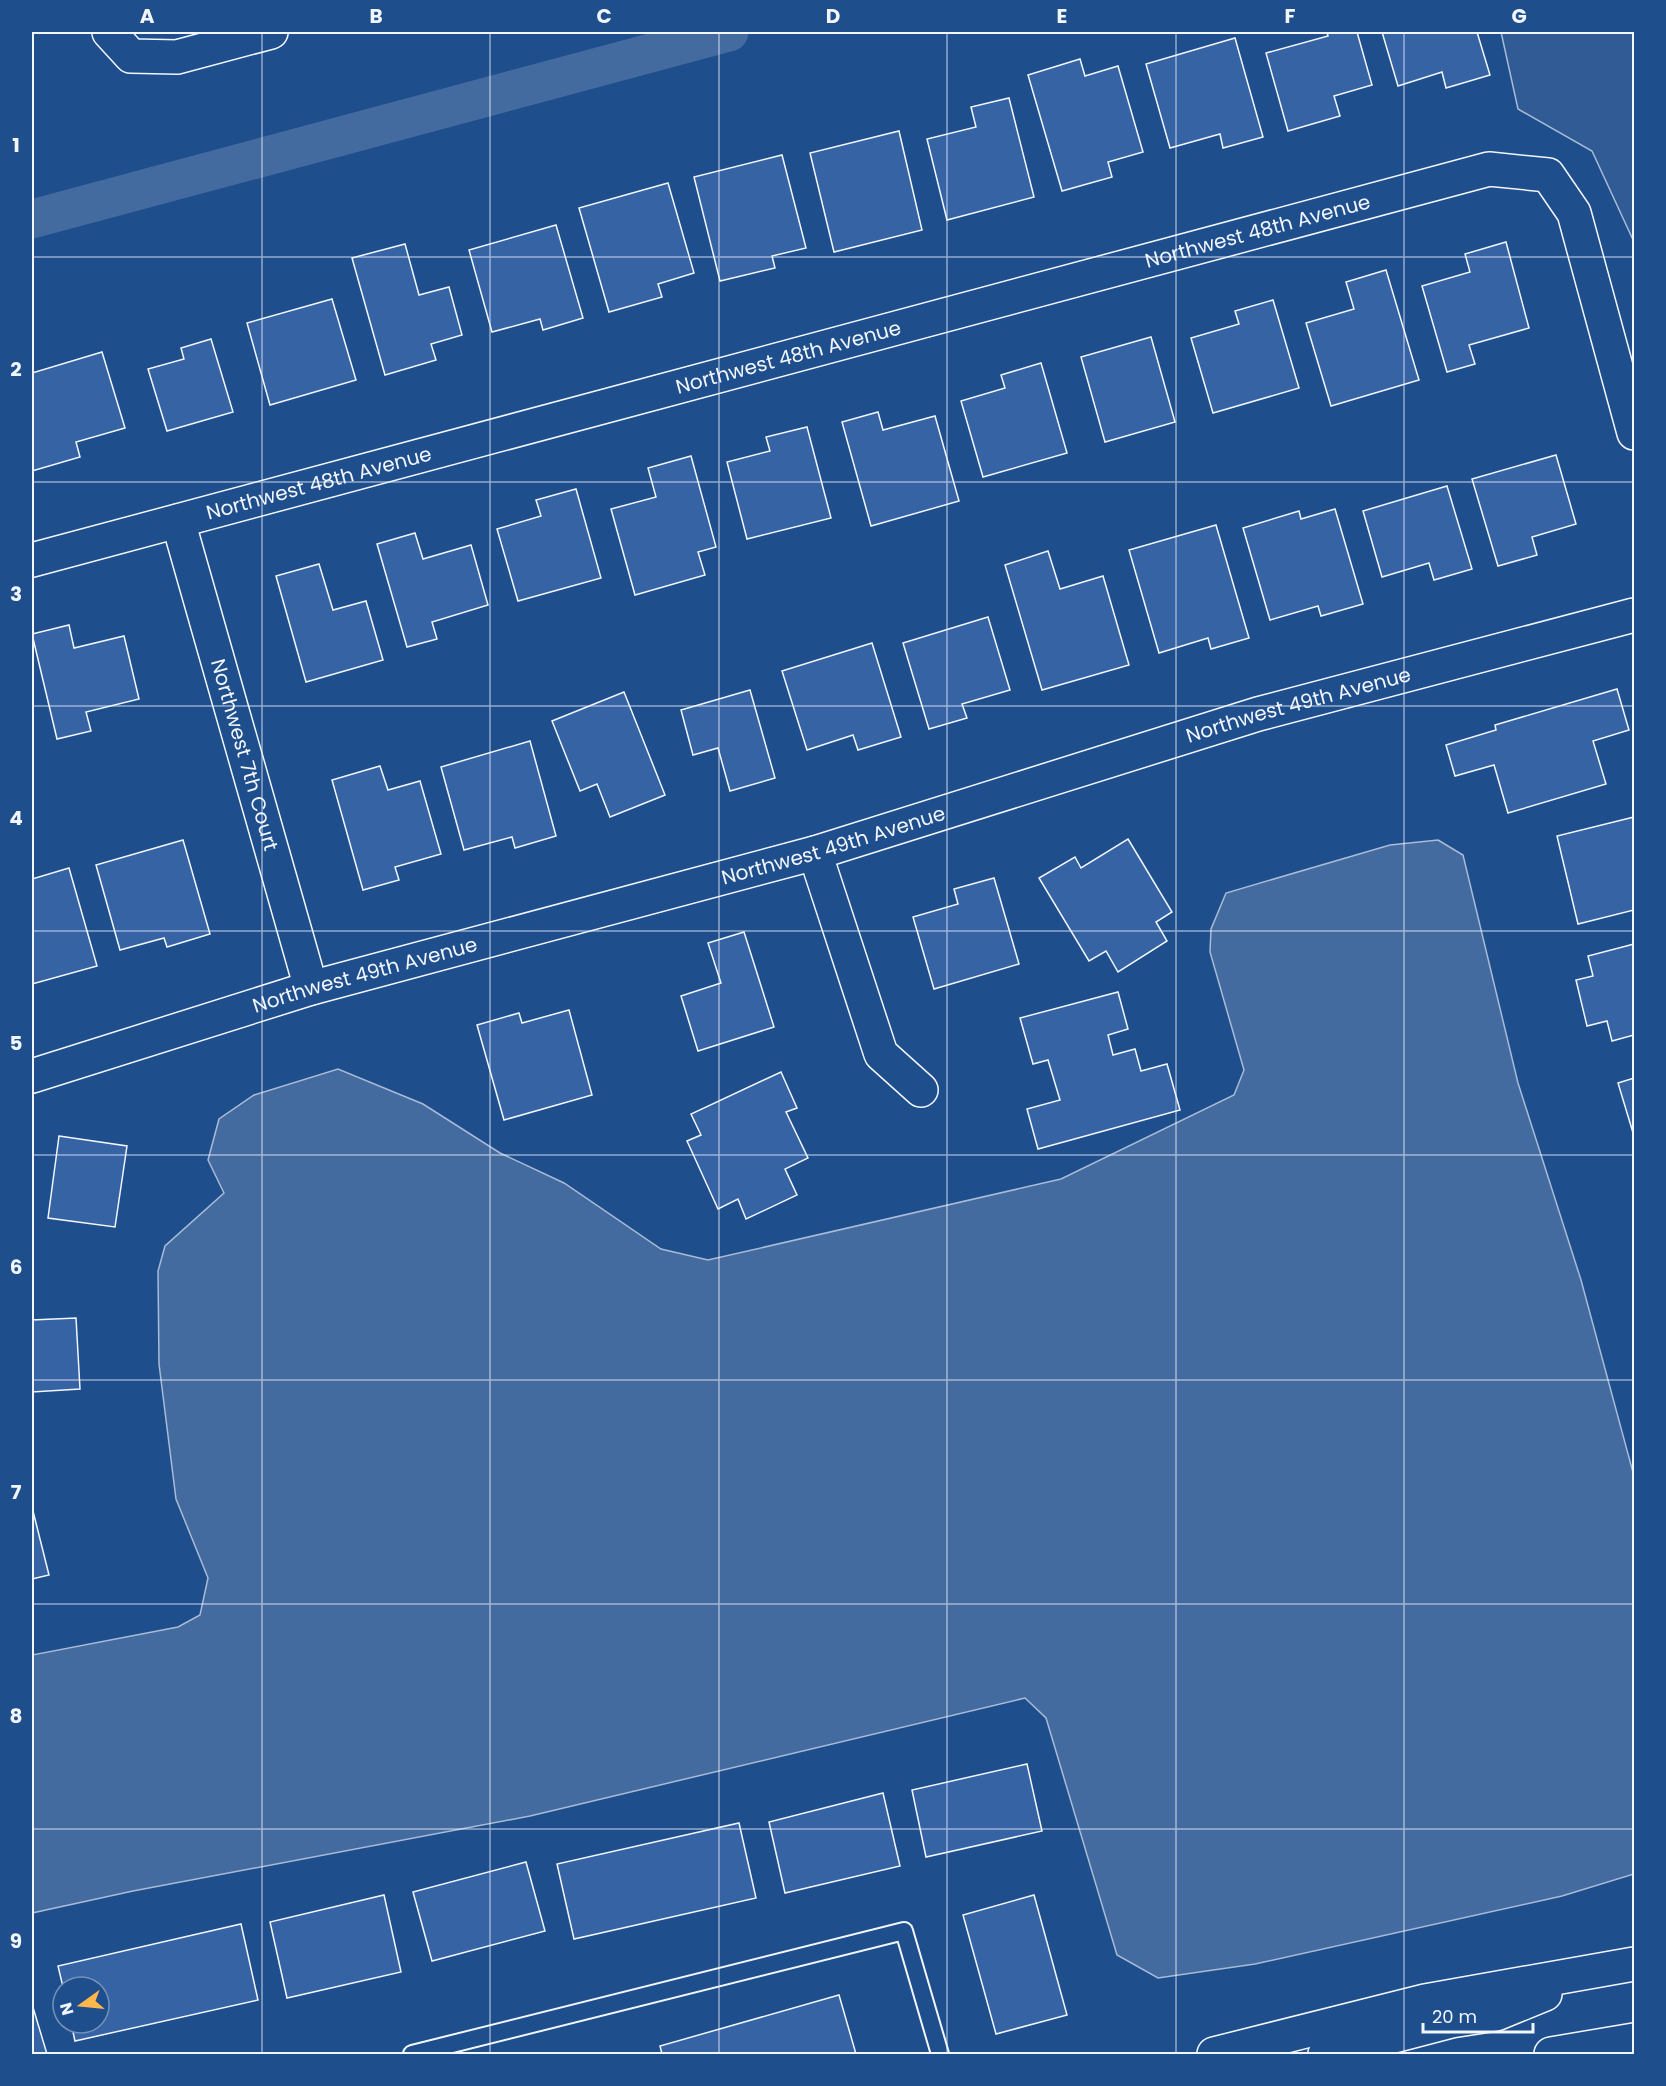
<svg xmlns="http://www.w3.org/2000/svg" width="1666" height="2086" viewBox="0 0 1666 2086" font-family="Poppins,sans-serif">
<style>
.green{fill:#305b95;stroke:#a8bbd7;stroke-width:1.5}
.water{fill:#446ba0;stroke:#a8bbd7;stroke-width:1.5}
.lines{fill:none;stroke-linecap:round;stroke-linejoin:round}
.canal{stroke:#446ba0;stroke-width:39}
.building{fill:#3563a3;stroke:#f2f6ff;stroke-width:1.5}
.lane-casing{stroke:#f2f6ff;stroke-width:20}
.street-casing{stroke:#f2f6ff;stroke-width:36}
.secondary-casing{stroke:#f2f6ff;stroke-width:36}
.lane{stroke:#1f4e8c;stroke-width:16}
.street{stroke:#1f4e8c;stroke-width:33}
.secondary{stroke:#1f4e8c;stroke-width:33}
.grid{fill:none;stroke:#f2f6ff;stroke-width:1.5;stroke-opacity:0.55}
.labels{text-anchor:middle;stroke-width:4.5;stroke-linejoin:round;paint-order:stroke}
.street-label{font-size:20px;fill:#f2f6ff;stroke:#1f4e8c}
.neatline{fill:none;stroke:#f2f6ff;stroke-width:2}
.grid-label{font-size:20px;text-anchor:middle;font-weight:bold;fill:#f2f6ff}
</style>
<rect width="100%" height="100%" fill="#1f4e8c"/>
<polygon class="green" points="1501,32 1634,32 1634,242 1592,151 1518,109"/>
<polygon class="water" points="1438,840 1463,855 1518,1083 1581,1280 1634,1476 1634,1874 1562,1896 1255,1964 1158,1978 1117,1955 1046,1718 1025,1698 530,1816 133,1891 32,1913 32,1655 178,1627 200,1615 208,1578 176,1499 159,1364 158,1271 165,1246 224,1193 208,1160 219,1119 254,1095 338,1069 423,1104 500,1153 564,1183 661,1249 708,1260 1061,1179 1234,1095 1244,1070 1210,952 1211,929 1226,893 1390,845"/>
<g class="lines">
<polyline class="canal" points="32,219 729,32"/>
</g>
<g class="building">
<polygon points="1327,32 1357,32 1372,85 1334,96 1340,116 1288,131 1266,53 1328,36"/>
<polygon points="1382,32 1477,32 1490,75 1446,88 1442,72 1398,86"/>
<polygon points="1235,38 1263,137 1223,148 1220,134 1170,148 1146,64"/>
<polygon points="1080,59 1085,76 1118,66 1143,152 1108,162 1112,177 1062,191 1028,75"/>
<polygon points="1009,98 1034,197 947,220 927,139 976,127 971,107"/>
<polygon points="899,131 922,230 834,252 810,153"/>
<polygon points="782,155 806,248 772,256 775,268 720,281 694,177"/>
<polygon points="668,183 694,273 658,284 662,297 609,312 579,208"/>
<polygon points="556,225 583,318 543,330 540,319 492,332 469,250"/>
<polygon points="1506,242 1529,328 1469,345 1475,364 1447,372 1422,286 1470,272 1465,254"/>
<polygon points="405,244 419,295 449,287 462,335 431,344 436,360 385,375 352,258"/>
<polygon points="1386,270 1419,380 1331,406 1306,323 1354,309 1346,282"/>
<polygon points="332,299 356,380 270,405 247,323"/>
<polygon points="1273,300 1299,388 1213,413 1191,338 1239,324 1235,311"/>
<polygon points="1151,337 1175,422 1105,442 1081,357"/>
<polygon points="211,339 233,412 167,431 148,369 184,359 181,348"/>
<polygon points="102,352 125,428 76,442 80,457 32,471 32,373"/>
<polygon points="1041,363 1067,453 983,477 961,401 1005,388 1001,375"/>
<polygon points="878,412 883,430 935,416 959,501 871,526 842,422"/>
<polygon points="807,427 831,518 747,539 727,462 770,451 766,437"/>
<polygon points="1556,455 1576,524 1532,537 1537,555 1498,566 1472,479"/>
<polygon points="691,456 716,547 698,552 705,575 635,595 611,509 656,497 648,468"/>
<polygon points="1447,486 1472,569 1434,580 1429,563 1382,577 1363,511"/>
<polygon points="576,489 601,578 518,601 497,529 541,516 536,500"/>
<polygon points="1335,509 1363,604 1321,616 1318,606 1270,620 1243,528 1299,511 1301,519"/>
<polygon points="1216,525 1249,638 1211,649 1208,638 1159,653 1129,550"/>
<polygon points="415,533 423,559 471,545 488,605 432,622 437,639 407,647 377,544"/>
<polygon points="1048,551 1060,589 1103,576 1129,665 1042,690 1005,565"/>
<polygon points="319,564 333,610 366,601 383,660 306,682 276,576"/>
<polygon points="988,617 1010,690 962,704 967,718 929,729 903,643"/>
<polygon points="69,625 74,648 124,636 139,699 86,712 91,731 57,739 32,634"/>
<polygon points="872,643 901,737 858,750 853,735 807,750 782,671"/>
<polygon points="1617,689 1629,730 1593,741 1606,784 1508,813 1494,765 1455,776 1446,745 1496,730 1495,725"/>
<polygon points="750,690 775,778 730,791 718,748 693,755 681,710"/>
<polygon points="624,692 665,795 610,817 597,784 580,791 552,721"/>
<polygon points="530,741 556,836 515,848 512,837 464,850 441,767"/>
<polygon points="380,766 388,790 420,781 441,854 395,867 399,880 363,890 332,780"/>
<polygon points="1634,817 1634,910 1578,924 1557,836"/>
<polygon points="1128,839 1172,912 1156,922 1167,941 1118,972 1106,951 1089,961 1039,878 1075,857 1081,868"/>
<polygon points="183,840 210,934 167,947 164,938 120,950 96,865"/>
<polygon points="69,868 97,966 32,984 32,879"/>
<polygon points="994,878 1019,964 934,989 913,917 958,904 954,889"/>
<polygon points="744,932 774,1027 698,1051 681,996 721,983 708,943"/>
<polygon points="1634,944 1634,1035 1612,1041 1607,1021 1587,1026 1576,980 1593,976 1588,956"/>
<polygon points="1118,992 1128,1029 1108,1035 1113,1055 1135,1049 1141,1071 1167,1064 1180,1110 1038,1149 1027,1109 1060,1100 1048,1060 1033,1064 1020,1018"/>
<polygon points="569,1010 592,1095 504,1120 477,1025 519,1013 522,1023"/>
<polygon points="781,1072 797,1108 786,1112 808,1158 785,1169 797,1195 746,1219 738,1199 718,1209 687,1141 701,1135 691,1114"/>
<polygon points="1634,1078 1634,1136 1618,1083"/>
<polygon points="59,1136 127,1146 115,1227 48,1218"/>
<polygon points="76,1318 80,1389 32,1392 32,1320"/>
<polygon points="32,1507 49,1575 32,1579"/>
<polygon points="1027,1764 1042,1831 926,1857 912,1790"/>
<polygon points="883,1793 900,1866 785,1893 769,1822"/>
<polygon points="739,1823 756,1898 574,1939 557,1864"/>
<polygon points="526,1862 545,1931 432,1961 413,1892"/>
<polygon points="384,1895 401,1972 287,1998 270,1922"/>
<polygon points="1034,1895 1067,2015 996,2034 963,1915"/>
<polygon points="241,1924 258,2000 75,2041 71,2023 99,2023 99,1987 63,1987 58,1966"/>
<polygon points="839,1995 856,2054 662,2054 660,2046"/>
<polygon points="32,2004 47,2054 32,2054"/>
</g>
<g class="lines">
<defs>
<polyline id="lane" points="412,2054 904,1931 940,2054"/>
<g id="street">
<polyline points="109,32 131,56 177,57 271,32"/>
<path id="s1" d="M 178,521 L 311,988"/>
<path id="s2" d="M 32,560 L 1489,169 L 1548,175 L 1574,213 L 1634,433"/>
<polyline points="815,853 881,1054 921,1090"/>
<path id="s3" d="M 32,1076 L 311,988 L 815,853 L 1258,714 L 1634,615"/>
</g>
<g id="secondary">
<polyline points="1214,2054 1425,2001 1634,1964"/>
<polyline points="1325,2054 1451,2021 1496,2014 1545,1994"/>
<polyline points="1551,2054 1634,2040"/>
</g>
</defs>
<use href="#lane" class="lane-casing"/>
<use href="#street" class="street-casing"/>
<use href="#secondary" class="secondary-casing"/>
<use href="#lane" class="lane"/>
<use href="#street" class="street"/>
<use href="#secondary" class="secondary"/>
</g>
<path class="grid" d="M 262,32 L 262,2054M 490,32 L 490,2054M 719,32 L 719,2054M 947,32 L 947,2054M 1176,32 L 1176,2054M 1404,32 L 1404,2054M 32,257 L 1634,257M 32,482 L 1634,482M 32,706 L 1634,706M 32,931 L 1634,931M 32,1155 L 1634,1155M 32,1380 L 1634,1380M 32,1604 L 1634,1604M 32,1829 L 1634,1829"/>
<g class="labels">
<g class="street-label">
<text dy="7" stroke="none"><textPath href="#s2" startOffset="1269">Northwest 48th Avenue</textPath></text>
<text dy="7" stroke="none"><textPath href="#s2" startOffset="783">Northwest 48th Avenue</textPath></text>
<text dy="7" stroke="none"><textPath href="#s2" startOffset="297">Northwest 48th Avenue</textPath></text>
<text dy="7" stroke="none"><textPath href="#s3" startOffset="1320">Northwest 49th Avenue</textPath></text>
<text dy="7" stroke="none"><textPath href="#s1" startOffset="243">Northwest 7th Court</textPath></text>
<text dy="7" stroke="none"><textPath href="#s3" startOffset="834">Northwest 49th Avenue</textPath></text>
<text dy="7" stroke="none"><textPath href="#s3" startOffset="348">Northwest 49th Avenue</textPath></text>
</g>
</g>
<rect width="1666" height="2086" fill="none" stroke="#1f4e8c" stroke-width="66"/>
<g transform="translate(81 2005) rotate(255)"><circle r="28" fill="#1f4e8c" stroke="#7391ba" stroke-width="1.5"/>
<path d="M0-4.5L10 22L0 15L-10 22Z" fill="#ffb74d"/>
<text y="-9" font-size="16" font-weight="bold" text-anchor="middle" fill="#f2f6ff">N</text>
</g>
<path d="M1423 2023v9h110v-9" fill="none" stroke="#f2f6ff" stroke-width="3"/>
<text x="1432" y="2023" font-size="18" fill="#f2f6ff" stroke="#1f4e8c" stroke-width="4.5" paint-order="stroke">20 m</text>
<rect x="33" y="33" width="1600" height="2020" class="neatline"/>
<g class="grid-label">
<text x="147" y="23">A</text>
<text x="376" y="23">B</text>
<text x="604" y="23">C</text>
<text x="833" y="23">D</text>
<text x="1062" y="23">E</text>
<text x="1290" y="23">F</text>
<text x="1519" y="23">G</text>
<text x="16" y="152">1</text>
<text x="16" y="376">2</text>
<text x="16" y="601">3</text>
<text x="16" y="825">4</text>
<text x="16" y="1050">5</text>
<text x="16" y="1274">6</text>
<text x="16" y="1499">7</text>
<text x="16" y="1723">8</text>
<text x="16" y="1948">9</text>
</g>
</svg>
